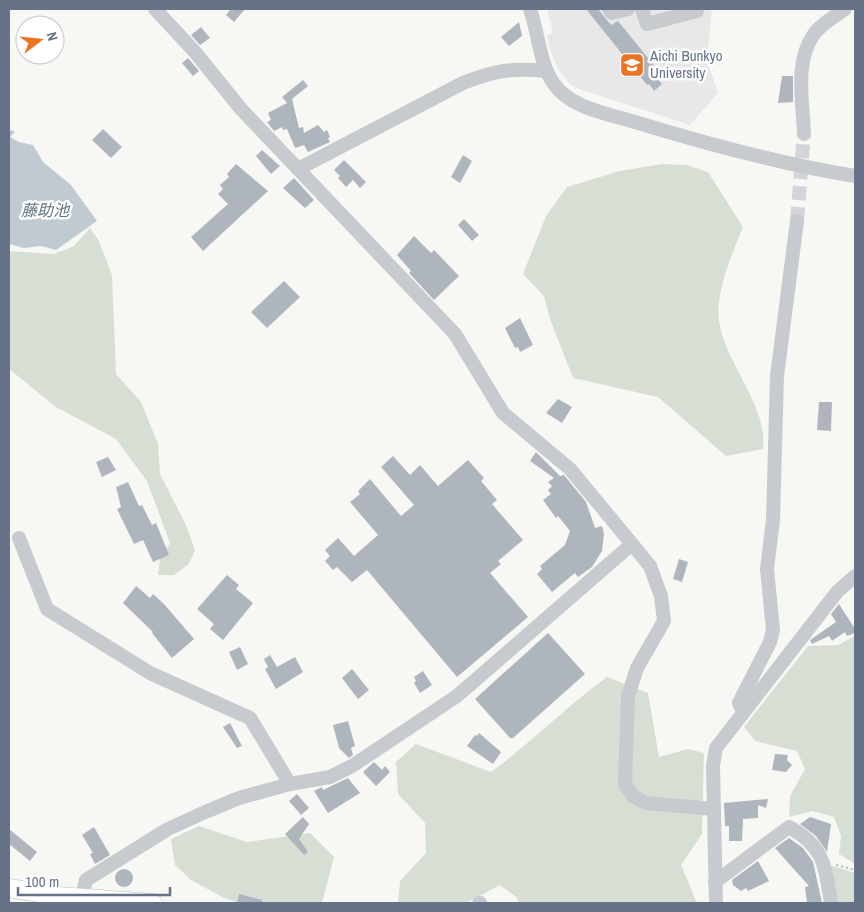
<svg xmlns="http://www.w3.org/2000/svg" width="864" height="912" viewBox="0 0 864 912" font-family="'Archivo Narrow','Noto Sans JP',sans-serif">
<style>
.built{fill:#e8e8e8}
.green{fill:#d7dfd5}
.water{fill:#c2cad1}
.building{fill:#afb5bd}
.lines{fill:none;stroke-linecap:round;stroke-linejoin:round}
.minor-tunnel{stroke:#d2d6d9;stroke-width:14;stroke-dasharray:14 7;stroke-linecap:butt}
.major-casing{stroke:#babdc2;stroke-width:19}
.path{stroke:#c1c2c5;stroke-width:2;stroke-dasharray:2.5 2.5;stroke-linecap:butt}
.minor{stroke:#c7cace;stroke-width:14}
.major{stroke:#fff;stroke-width:18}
.labels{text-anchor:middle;stroke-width:5;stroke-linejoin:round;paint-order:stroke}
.poi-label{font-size:15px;fill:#657287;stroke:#fff;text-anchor:start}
.water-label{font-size:16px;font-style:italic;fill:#617383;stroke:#fff}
</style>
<rect width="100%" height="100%" fill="#f7f8f4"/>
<polygon class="built" points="547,9 712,9 707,61 718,93 690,125 579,89 570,84 558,69 550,49 547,35 553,33"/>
<g class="green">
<path d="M 662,164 L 687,165 L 708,172 L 743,227 C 733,252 715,292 719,320 C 724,363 768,404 763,449 L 726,456 L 658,397 L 573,378 L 550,319 L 544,296 L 523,274 L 546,216 L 567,187 L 620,171 Z"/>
<polygon points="90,228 99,241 112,275 116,374 141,402 158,444 160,474 186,525 195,550 189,564 174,575 158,575 160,559 170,543 147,481 116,439 56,407 9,369 9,251 54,254 74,246"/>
<polygon points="855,636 855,864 839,854 841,836 834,817 813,811 789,817 790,796 805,769 797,751 755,741 744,727 808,646 838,645"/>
<path d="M 607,677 L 648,693 L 659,757 L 688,749 L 704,753 L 702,834 L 681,865 L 697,903 L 519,903 L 516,897 L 500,885 L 466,903 L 398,903 L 400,881 L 426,853 L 425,823 L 398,794 L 396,762 L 416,744 L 491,772 C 532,742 567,706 607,677 Z"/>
<polygon points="199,826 247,842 310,833 334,857 322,903 240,903 224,898 191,880 175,865 171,839"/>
<polygon points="826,864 855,873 855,902 834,903"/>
</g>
<polygon class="water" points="11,130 15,132 10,137 19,142 33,145 43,162 71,185 97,221 56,250 41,246 24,248 9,244 9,132"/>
<g class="building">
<polygon points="231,9 245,9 234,22 226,15"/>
<polygon points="586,9 598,9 611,25 618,21 661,74 656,77 662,84 654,91 649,84 647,85"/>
<polygon points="519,22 522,36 509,46 501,37"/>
<polygon points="201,27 210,38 200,45 191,35"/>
<polygon points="188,58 199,71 193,76 182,63"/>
<polygon points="782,76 793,76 793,102 778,103"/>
<polygon points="303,80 308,86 292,99 299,128 303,127 304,133 318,125 324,132 327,130 330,137 328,138 330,142 308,152 304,145 295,148 287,129 283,130 282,127 274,131 267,122 271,120 268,113 287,103 282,97"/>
<polygon points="103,129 122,147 111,158 92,140"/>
<polygon points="262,150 280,166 271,174 256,156"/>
<polygon points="463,155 472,161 460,183 451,177"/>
<polygon points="344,160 366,182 360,188 353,180 346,187 338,178 340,176 334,170"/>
<polygon points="236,164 268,191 203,251 191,237 228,204 218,194 223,189 220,185 229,177 227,174"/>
<polygon points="294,178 314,200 305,208 283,188"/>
<polygon points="464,219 479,235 472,241 458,225"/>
<polygon points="414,236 431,253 434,250 459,276 434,300 409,273 411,271 397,255"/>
<polygon points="284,281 300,297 267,328 251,312"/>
<polygon points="520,318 533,345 520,352 518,347 515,348 505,328"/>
<polygon points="558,399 572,407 562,423 546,413"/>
<polygon points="819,402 832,402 831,431 817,430"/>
<polygon points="536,452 560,476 564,475 586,502 595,528 602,526 604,534 602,551 592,567 578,577 575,573 552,592 537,574 542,569 540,566 565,545 570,531 558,516 556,518 543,500 551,494 548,490 552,486 548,482 554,478 530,461"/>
<polygon points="393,456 410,475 420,465 438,486 468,460 484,478 481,481 497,500 492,504 523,540 498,561 501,564 490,573 528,617 457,677 367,570 352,582 337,567 333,570 325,561 330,556 325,550 338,538 354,556 378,535 350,502 360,494 358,491 370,479 401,516 414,505 381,467"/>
<polygon points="108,457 116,470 102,477 96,462"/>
<polygon points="128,482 139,506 142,505 152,525 156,523 169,555 153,562 143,540 134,544 117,509 121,507 116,487"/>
<polygon points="679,559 688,562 682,582 673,579"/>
<polygon points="227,575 239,585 236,589 253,603 223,640 210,629 214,624 197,609"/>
<polygon points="136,586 150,598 153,594 164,604 194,639 172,658 152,633 153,632 123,603"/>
<polygon points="839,604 855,629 855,633 847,636 845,632 832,641 829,636 812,644 810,640 813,638 836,622 831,614"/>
<polygon points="548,633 585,674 513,738 510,738 475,699"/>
<polygon points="240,647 248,664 237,670 229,652"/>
<polygon points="270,655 277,667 295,657 303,672 276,689 265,669 268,667 264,659"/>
<polygon points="352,669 369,690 358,699 342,678"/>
<polygon points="423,671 432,685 420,693 414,683 416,681 414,677"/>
<polygon points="348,721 355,746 351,748 353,755 349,758 339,748 333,725"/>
<polygon points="230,723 242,746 237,748 223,727"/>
<polygon points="479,733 501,752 493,764 467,746 475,735 477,736"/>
<polygon points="775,754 788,755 787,760 792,765 786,772 772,770"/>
<polygon points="374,762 382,770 385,766 390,772 376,786 363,772"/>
<polygon points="348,778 360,793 328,813 314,791 322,787 323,790"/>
<polygon points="297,794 309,808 301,815 289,801"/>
<polygon points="768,799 766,808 758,805 758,818 743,819 742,841 729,841 729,826 725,826 724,803"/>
<polygon points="303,817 309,824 299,839 308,852 304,855 285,834"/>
<polygon points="810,817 831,824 827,852 816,836 800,824"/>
<polygon points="94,827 110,855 95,864 90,854 93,853 82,835"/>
<polygon points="9,829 37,852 30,861 9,844"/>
<polygon points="789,838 803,848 813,862 822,903 807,903 805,887 809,886 775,848"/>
<polygon points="758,861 769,881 748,891 746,888 741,891 733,885 732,880"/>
<circle cx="124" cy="878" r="9"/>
<polygon points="239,894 262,900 262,903 237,903"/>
</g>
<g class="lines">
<polyline class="minor-tunnel" points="797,221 804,134"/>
<defs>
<polyline id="major" points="9,888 58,896 153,903"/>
</defs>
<use href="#major" class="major-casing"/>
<polyline class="path" points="836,865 855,870"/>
<g class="minor">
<path d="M 530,9 C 538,31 540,66 554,84 C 570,108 609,114 635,122 C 707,144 780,164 855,176"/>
<polyline points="609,9 612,13 628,9"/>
<polyline points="642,9 647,24 697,11"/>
<path d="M 804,134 C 803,102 794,62 814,34 C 821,24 835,16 845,9"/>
<path d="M 298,169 L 463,83 C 496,70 511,68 547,71"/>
<polyline points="19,538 47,609 150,673 250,718 290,784"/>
<polyline points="632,544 650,566 661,596 664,621 637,668 628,696 625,784 633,796 646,803 714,809"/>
<polyline points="743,712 739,703 770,642 773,630 767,569 773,520 777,376 797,221"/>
<path d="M 715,882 L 789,827 C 824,846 825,866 831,903"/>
<polyline points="82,897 86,880 168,829 203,813 239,798 290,784 330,777 352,766 457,696 632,544 570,469 503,413 455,334 241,109 195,52 155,9"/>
<polyline points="479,903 480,903"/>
<polyline points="716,903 713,766 716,748 837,592 855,576"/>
</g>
<use href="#major" class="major"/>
</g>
<defs>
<symbol id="university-square" viewBox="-11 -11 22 22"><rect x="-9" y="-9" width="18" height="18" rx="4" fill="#eb7321" stroke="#fff"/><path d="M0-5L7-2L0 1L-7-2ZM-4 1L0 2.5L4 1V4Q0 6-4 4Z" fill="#fff"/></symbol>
</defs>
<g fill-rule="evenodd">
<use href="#university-square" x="618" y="51" width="28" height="28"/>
</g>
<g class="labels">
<g class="poi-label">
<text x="650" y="61">Aichi Bunkyo<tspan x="650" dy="17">University</tspan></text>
</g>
<g class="water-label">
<text x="45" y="216">藤助池</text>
</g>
</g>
<rect width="864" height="912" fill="none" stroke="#657287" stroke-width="20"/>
<g transform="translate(40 40) rotate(74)"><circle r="24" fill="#ffffff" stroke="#c1c7cf"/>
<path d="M0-4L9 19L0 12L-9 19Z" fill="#eb7321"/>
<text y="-8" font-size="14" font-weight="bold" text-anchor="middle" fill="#657287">N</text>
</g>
<path d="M18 887v8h152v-8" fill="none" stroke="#657287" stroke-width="2.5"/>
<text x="25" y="887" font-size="15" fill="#657287" stroke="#ffffff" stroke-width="4" paint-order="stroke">100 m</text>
</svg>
